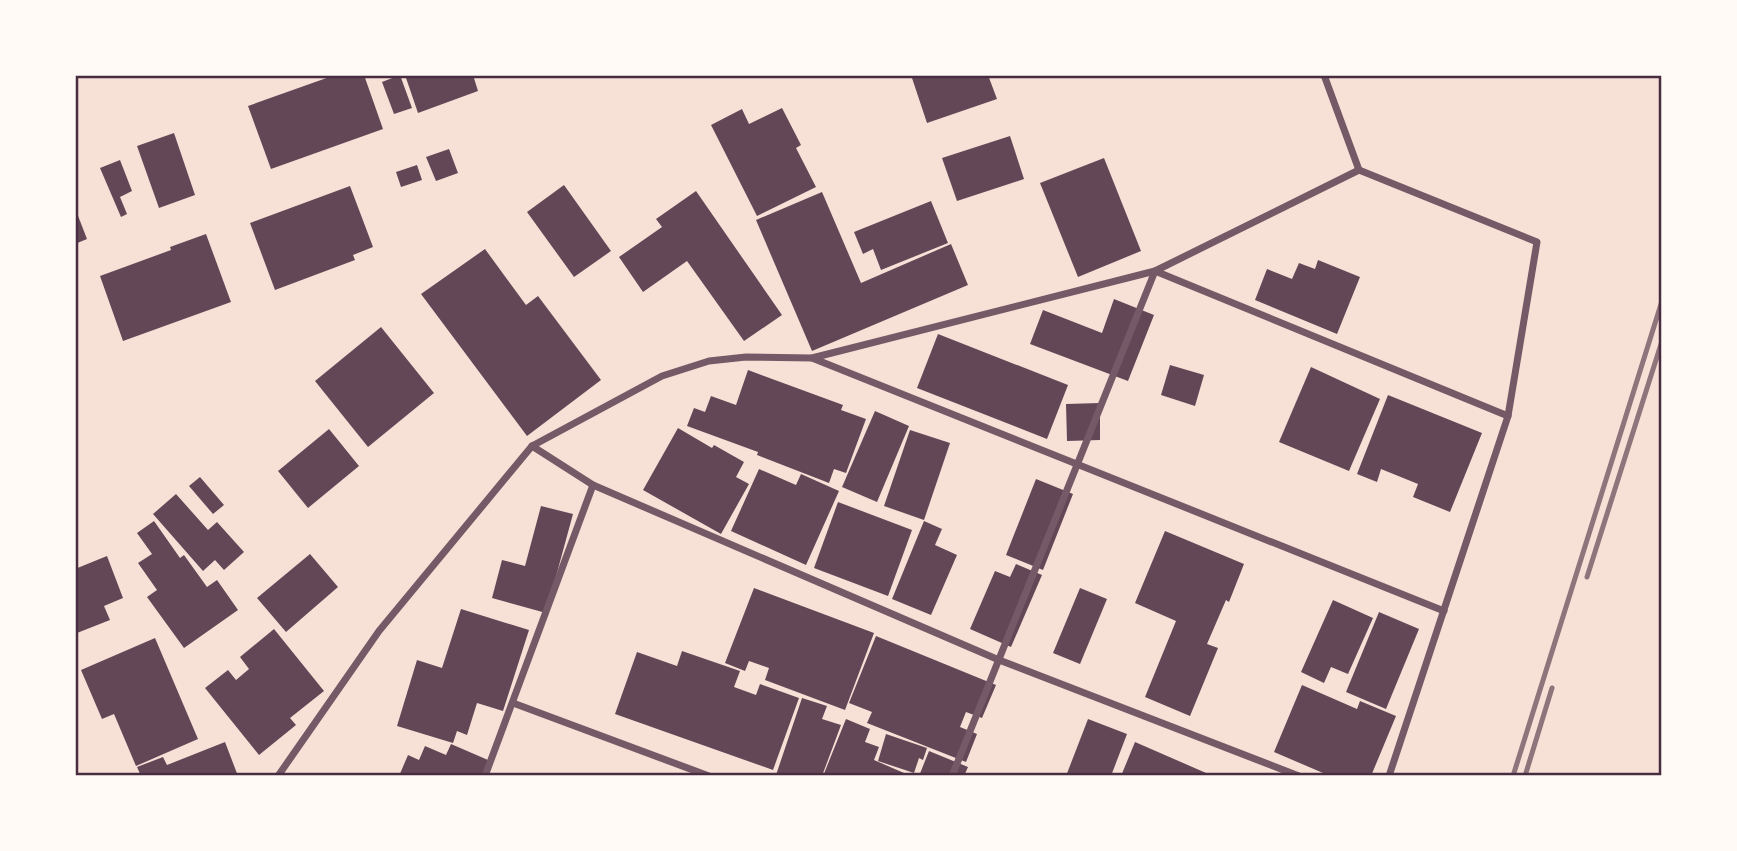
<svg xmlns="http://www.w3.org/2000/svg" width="1737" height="851" viewBox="0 0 1737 851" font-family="'Roboto Serif',serif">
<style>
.building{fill:#644757}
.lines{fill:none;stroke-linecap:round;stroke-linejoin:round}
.minor{stroke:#755966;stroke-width:7}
.rail{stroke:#8f747c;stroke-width:5}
.neatline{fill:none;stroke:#4a2c40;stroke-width:2.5}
</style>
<rect width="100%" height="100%" fill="#f7e1d7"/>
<g class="building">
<polygon points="335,75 364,75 383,129 271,169 248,106"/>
<polygon points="400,75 412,108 394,114 382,82"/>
<polygon points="405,75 473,75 478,91 418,113"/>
<polygon points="911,75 988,75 997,99 927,123"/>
<polygon points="782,108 801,145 796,148 816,187 757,216 711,125 742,109 749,124"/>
<polygon points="174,133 195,195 159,208 137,146"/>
<polygon points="1010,136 1024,179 957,201 942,158"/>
<polygon points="449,149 458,173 436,181 426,157"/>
<polygon points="1104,158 1141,251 1078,277 1040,183"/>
<polygon points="120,160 132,191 120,197 127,214 121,217 100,168"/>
<polygon points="417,165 422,180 401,187 396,172"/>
<polygon points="564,185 611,251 574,277 527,212"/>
<polygon points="350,186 373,247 353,255 355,260 275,290 250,223"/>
<polygon points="696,191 782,315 744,341 687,261 643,292 619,257 662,227 656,219"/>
<polygon points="822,192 861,283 951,244 968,285 812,351 756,220"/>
<polygon points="931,201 948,243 881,270 873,249 863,254 854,232"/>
<polygon points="75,208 87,239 75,244"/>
<polygon points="206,234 231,302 123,341 100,276 171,250 170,247"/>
<polygon points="485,249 526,305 538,296 601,380 527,436 421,294"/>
<polygon points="1318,260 1360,277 1337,334 1255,300 1267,269 1292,279 1299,263 1315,269"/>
<polygon points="1114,299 1154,315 1128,381 1030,344 1043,310 1102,333"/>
<polygon points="381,327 434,393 368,447 315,381"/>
<polygon points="938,334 1068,385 1047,439 917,388"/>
<polygon points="1170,365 1204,375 1195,406 1161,395"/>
<polygon points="1311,367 1380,399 1349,471 1279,442"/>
<polygon points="748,370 843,405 841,410 866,419 846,473 834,469 829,483 757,455 758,452 687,426 694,408 705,412 711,396 736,405"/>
<polygon points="1388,395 1482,433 1450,512 1413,497 1418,484 1381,469 1377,482 1357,474"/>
<polygon points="1100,403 1100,440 1067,441 1066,404"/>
<polygon points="875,411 909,426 877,502 842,487"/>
<polygon points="678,428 712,448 714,445 744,462 736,477 749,484 721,534 643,490"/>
<polygon points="329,429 359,466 308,508 278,471"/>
<polygon points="910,430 950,443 924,520 884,506"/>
<polygon points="759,469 796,485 801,474 839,491 806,565 731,531"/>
<polygon points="200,477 224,505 213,514 189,486"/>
<polygon points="1036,479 1073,494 1043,570 1006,555"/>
<polygon points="176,494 208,530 217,522 244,552 224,570 215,560 203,571 153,514"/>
<polygon points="838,502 912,530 888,596 814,568"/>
<polygon points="541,506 573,514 546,613 492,598 502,560 525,566"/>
<polygon points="154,521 180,558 184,555 207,587 217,580 238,610 184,648 147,597 157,590 138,563 152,554 137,533"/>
<polygon points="924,521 942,529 935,545 957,555 931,615 892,599"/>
<polygon points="1165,531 1244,564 1229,602 1226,600 1207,644 1218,648 1190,716 1145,697 1176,621 1135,603"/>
<polygon points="310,554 338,587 286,632 257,598"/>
<polygon points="107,556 123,598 104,606 110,620 77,633 75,569"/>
<polygon points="1016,564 1042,575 1011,647 970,629 995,571 1010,577"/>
<polygon points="754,588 874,633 845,710 765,680 769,668 749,661 745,671 725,663"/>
<polygon points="1080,588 1107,599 1080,664 1053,653"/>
<polygon points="1333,600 1373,618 1348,674 1331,667 1324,683 1301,672"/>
<polygon points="461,609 529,630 503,711 477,703 467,735 457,731 453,743 397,726 417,660 442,668"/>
<polygon points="1379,612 1419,629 1386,709 1346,692"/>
<polygon points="274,629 324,691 290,718 296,725 259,755 205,688 228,670 236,680 249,669 240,657"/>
<polygon points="876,636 996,685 982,718 966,712 960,727 977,734 966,762 867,723 872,712 849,703"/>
<polygon points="155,638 198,739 136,766 114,714 102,719 81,670"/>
<polygon points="682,651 740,671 734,687 756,695 760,684 799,698 773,770 615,714 637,652 677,666"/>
<polygon points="1302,685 1357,709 1360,701 1396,716 1371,776 1330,776 1274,752"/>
<polygon points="802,698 827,706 822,719 841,725 822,776 778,776 776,775"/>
<polygon points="846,719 870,729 865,742 879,747 874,760 911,776 823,776"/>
<polygon points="1088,719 1127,734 1111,776 1066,776"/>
<polygon points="886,734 927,748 923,760 919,758 914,773 878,761"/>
<polygon points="225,742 238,776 141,776 137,767 163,757 167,765"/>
<polygon points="1135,742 1213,776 1121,776"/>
<polygon points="451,744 488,760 482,776 399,776 408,755 419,760 425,746 446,755"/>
<polygon points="929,751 968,767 964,776 919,776"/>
</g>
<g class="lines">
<g class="minor">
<polyline points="1324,75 1359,170"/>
<polyline points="812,358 1444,611"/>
<polyline points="532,446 593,485 999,660 1299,776"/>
<polyline points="513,703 709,776"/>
<polyline points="278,776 379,631 532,446 662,376 709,361 746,357 812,358 1155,271 1359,170 1537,242 1508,416 1389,776"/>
<polyline points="485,776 593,485"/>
<polyline points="952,776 1155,271 1508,416"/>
</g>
<g class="rail">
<polyline points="1587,577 1662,341"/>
<polyline points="1513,776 1662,301"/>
<polyline points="1525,776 1552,688"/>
</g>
</g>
<rect width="1737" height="851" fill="none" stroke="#fffaf5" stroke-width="154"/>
<rect x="77" y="77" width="1583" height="697" class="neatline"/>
</svg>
